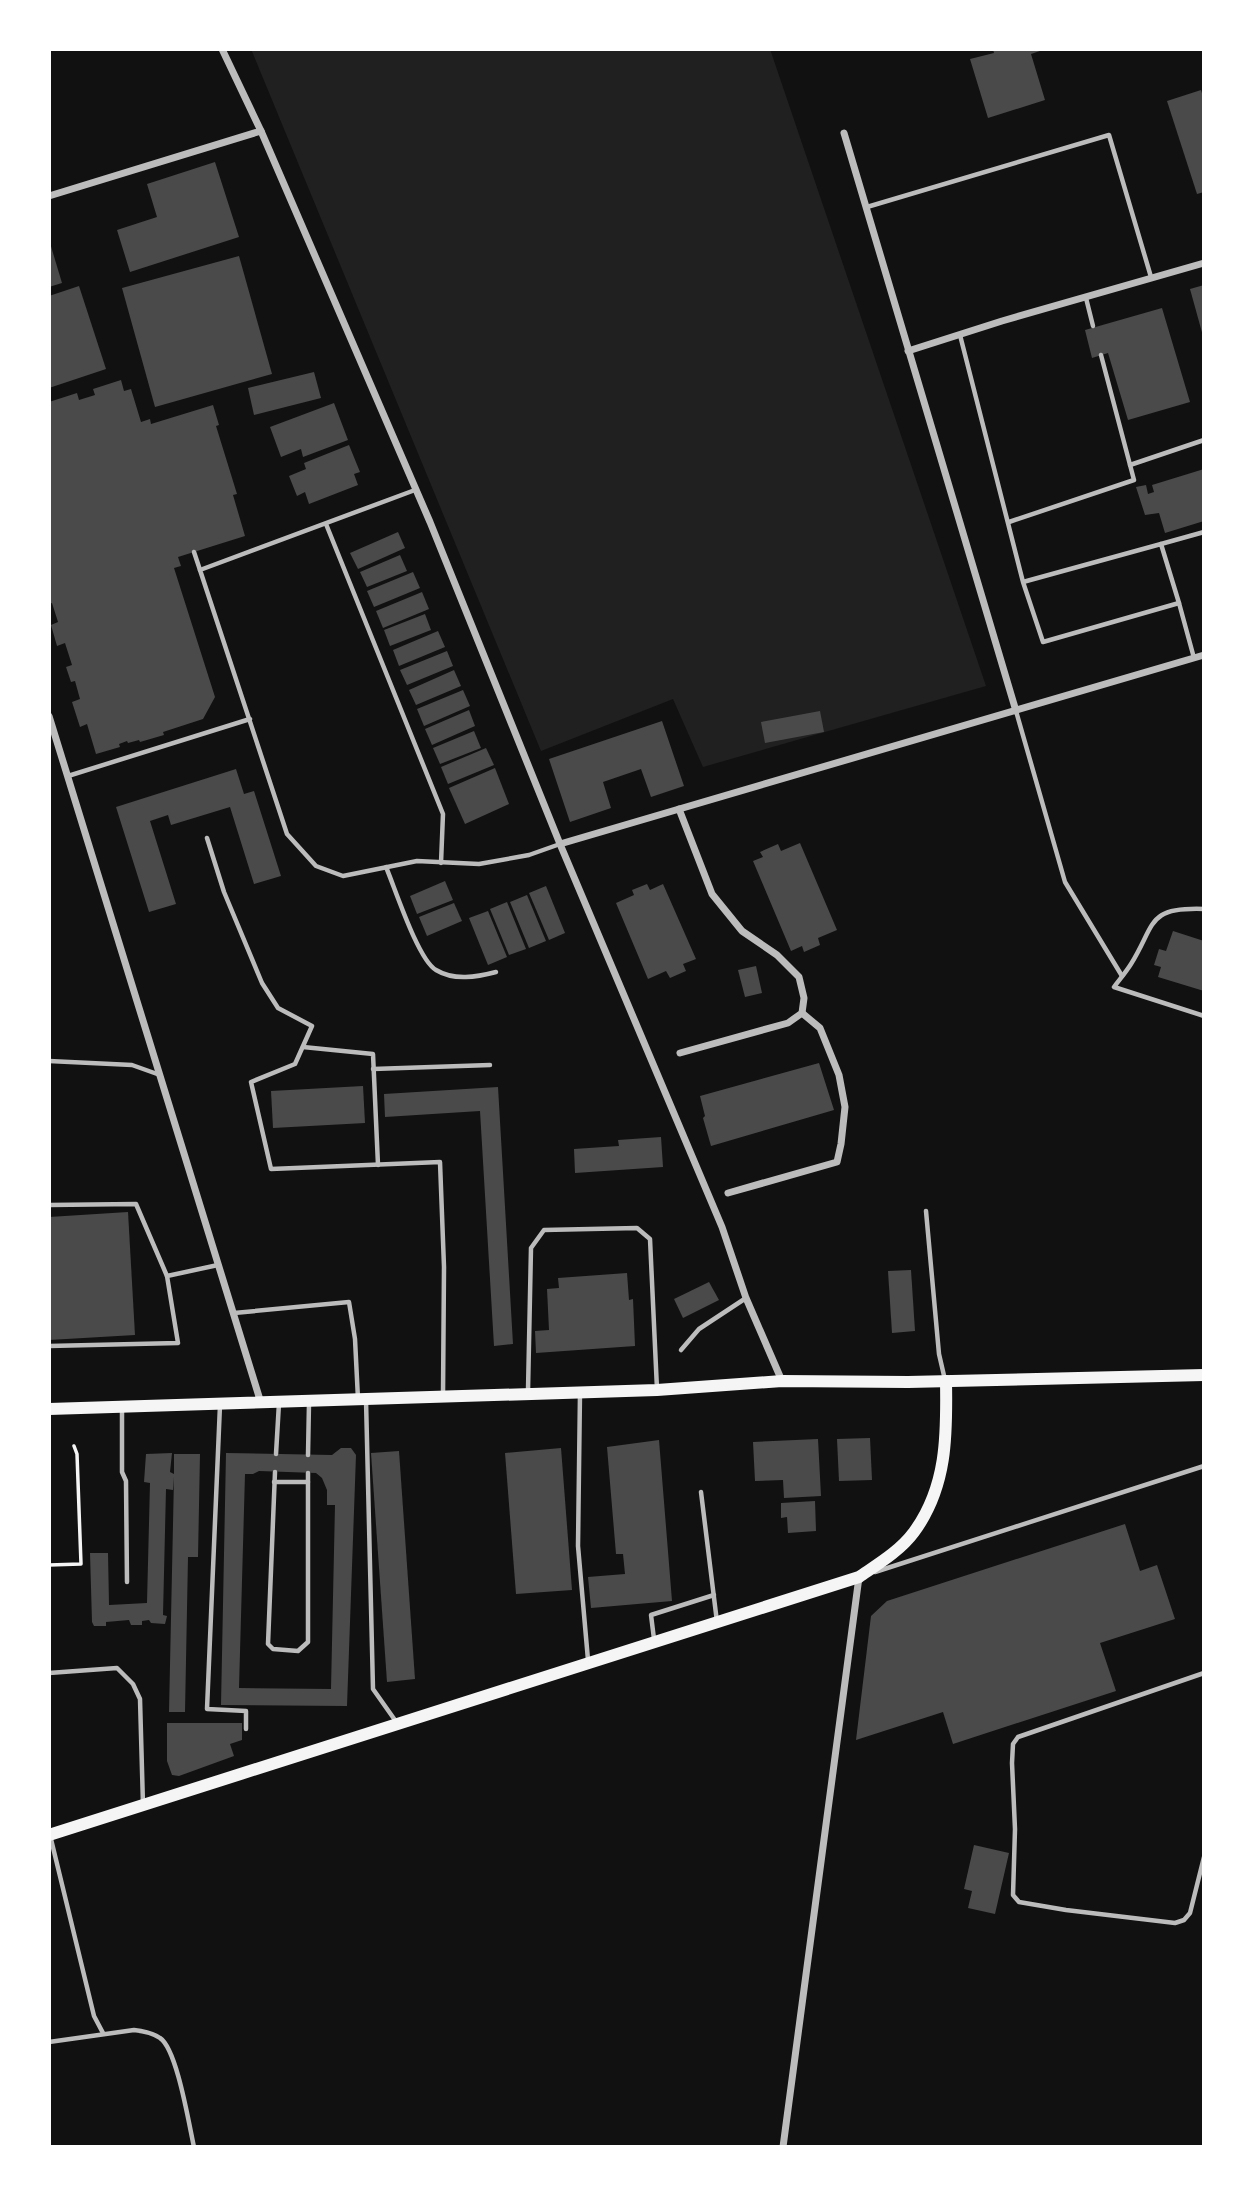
<svg xmlns="http://www.w3.org/2000/svg" width="1253" height="2196" viewBox="0 0 1253 2196" font-family="Lato,sans-serif">
<style>
.green{fill:#202020}
.building{fill:#4a4a4a;fill-rule:evenodd}
.lines{fill:none;stroke-linecap:round;stroke-linejoin:round}
.path{stroke:#f5f5f5;stroke-width:3.5}
.service{stroke:#bcbcbc;stroke-width:4.5}
.minor{stroke:#bcbcbc;stroke-width:7}
.secondary{stroke:#f5f5f5;stroke-width:12}
.primary{stroke:#f5f5f5;stroke-width:12}
</style>
<rect width="100%" height="100%" fill="#111"/>
<polygon class="green" points="251,49 770,49 986,686 703,767 673,699 541,751"/>
<g class="building">
<polygon points="993,49 1046,49 1031,54 1045,100 988,118 970,59 994,53"/>
<polygon points="1201,90 1204,100 1204,192 1197,194 1167,101"/>
<polygon points="215,162 239,237 130,272 117,230 157,217 147,184"/>
<polygon points="50,243 62,283 49,287 49,244"/>
<polygon points="239,256 272,374 155,407 122,288"/>
<polygon points="1204,285 1204,336 1203,336 1190,289"/>
<polygon points="79,286 106,369 49,388 49,296"/>
<polygon points="1162,308 1190,402 1128,420 1108,353 1092,358 1085,330"/>
<polygon points="314,372 321,398 254,415 248,388"/>
<polygon points="121,380 124,391 131,389 141,422 150,419 151,424 213,405 219,425 216,426 237,494 233,495 245,536 178,557 181,566 174,568 215,697 203,719 163,732 164,735 140,742 139,740 128,743 127,741 119,744 120,747 96,754 87,724 80,727 72,702 80,699 75,681 71,682 66,667 72,665 65,643 57,646 51,625 58,622 52,603 49,604 49,402 77,393 79,400 95,395 93,389"/>
<polygon points="334,403 348,440 303,457 301,449 281,457 270,427"/>
<polygon points="349,445 360,472 354,474 358,485 309,504 305,492 297,496 289,476 306,469 304,463"/>
<polygon points="1204,469 1204,521 1165,533 1159,513 1145,515 1136,487 1146,485 1148,494 1154,492 1152,485"/>
<polygon points="398,532 405,548 358,569 350,553"/>
<polygon points="400,555 407,571 367,587 360,572"/>
<polygon points="413,572 420,588 374,607 367,591"/>
<polygon points="422,592 429,609 383,628 376,611"/>
<polygon points="425,614 431,630 390,646 384,630"/>
<polygon points="438,631 445,647 399,666 393,650"/>
<polygon points="447,651 453,666 407,685 400,670"/>
<polygon points="454,670 461,686 416,705 409,690"/>
<polygon points="463,690 470,706 424,726 417,709"/>
<polygon points="469,710 475,726 432,745 425,729"/>
<polygon points="820,711 824,732 765,743 761,722"/>
<polygon points="662,721 684,786 651,797 641,769 603,782 611,808 570,822 549,759"/>
<polygon points="474,731 481,748 440,764 433,748"/>
<polygon points="486,748 494,765 448,784 441,767"/>
<polygon points="495,768 509,804 465,824 449,788"/>
<polygon points="236,769 244,794 254,791 281,876 254,884 230,807 171,825 168,815 150,821 176,904 149,912 116,807"/>
<polygon points="800,843 837,930 818,938 820,945 804,952 802,946 791,951 753,861 763,857 760,852 778,844 781,851"/>
<polygon points="445,881 453,900 417,914 410,896"/>
<polygon points="647,884 650,890 663,884 696,959 683,964 686,971 670,978 666,971 648,979 616,903 634,895 632,890"/>
<polygon points="546,886 565,933 549,940 529,893"/>
<polygon points="527,895 546,941 529,948 510,902"/>
<polygon points="507,902 526,949 509,955 490,909"/>
<polygon points="454,903 462,921 427,936 419,917"/>
<polygon points="488,911 507,957 488,965 469,918"/>
<polygon points="1173,931 1204,941 1204,991 1158,977 1161,967 1154,965 1159,949 1166,951"/>
<polygon points="756,966 762,993 745,997 738,970"/>
<polygon points="819,1063 834,1110 711,1146 703,1118 705,1116 700,1096"/>
<polygon points="363,1086 365,1123 273,1128 271,1091"/>
<polygon points="498,1087 513,1344 494,1346 480,1111 385,1117 384,1094"/>
<polygon points="661,1137 663,1167 575,1173 574,1149 619,1146 618,1140"/>
<polygon points="128,1212 135,1335 49,1340 49,1217"/>
<polygon points="911,1270 915,1331 892,1333 888,1271"/>
<polygon points="627,1273 629,1300 633,1299 635,1346 536,1353 535,1331 549,1330 547,1289 559,1288 558,1278"/>
<polygon points="709,1282 719,1300 683,1318 674,1299"/>
<polygon points="870,1438 872,1480 839,1481 837,1439"/>
<polygon points="818,1439 821,1496 784,1498 783,1480 755,1481 753,1442"/>
<polygon points="659,1440 672,1601 591,1608 588,1577 625,1574 623,1554 616,1554 607,1447"/>
<path d="M 341,1448 L 351,1448 L 356,1455 L 347,1706 L 221,1705 L 226,1453 L 332,1455 ZM 259,1471 L 316,1473 L 322,1478 L 327,1490 L 327,1505 L 335,1505 L 331,1689 L 239,1688 L 245,1474 L 253,1474 Z"/>
<polygon points="561,1448 572,1590 516,1594 505,1453"/>
<polygon points="399,1451 415,1679 387,1682 371,1453"/>
<polygon points="172,1453 170,1472 174,1474 174,1454 200,1454 198,1557 188,1557 185,1712 169,1712 174,1477 173,1490 166,1489 163,1615 167,1616 165,1624 151,1623 149,1620 142,1621 142,1625 131,1625 129,1620 106,1622 106,1626 94,1626 92,1622 90,1553 108,1553 109,1605 147,1603 150,1483 144,1482 146,1454"/>
<polygon points="815,1501 816,1531 788,1533 787,1517 781,1518 781,1503"/>
<polygon points="1125,1524 1140,1571 1157,1565 1175,1619 1100,1643 1116,1691 953,1744 943,1712 856,1740 871,1616 887,1601"/>
<polygon points="167,1723 242,1723 242,1740 230,1744 234,1756 179,1776 172,1775 167,1761"/>
<polygon points="974,1845 1009,1853 995,1914 968,1908 972,1891 964,1889"/>
</g>
<g class="lines">
<polyline class="path" points="49,1565 81,1564 77,1454 74,1446"/>
<g class="service">
<polyline points="867,207 1109,135 1151,277"/>
<polyline points="1086,298 1093,326"/>
<polyline points="960,335 1023,582 1043,642 1179,603 1161,544 1023,582"/>
<polyline points="1130,465 1204,440"/>
<polyline points="415,490 200,570 287,834 316,866 343,876 417,861 479,864 529,855 560,844"/>
<polyline points="1009,522 1134,480 1101,355"/>
<polyline points="326,524 443,814 441,863"/>
<polyline points="1161,544 1204,532"/>
<polyline points="194,552 200,570"/>
<polyline points="1179,603 1194,658"/>
<polyline points="1016,711 1065,882 1122,976"/>
<polyline points="68,776 250,719"/>
<polyline points="207,838 224,892 262,983 278,1008 312,1026 295,1064 251,1082 271,1169 440,1162 444,1267 443,1396"/>
<path d="M 386,867 C 395,888 418,960 436,970 C 454,981 477,977 496,972"/>
<path d="M 1204,909 C 1146,907 1156,924 1131,964 C 1126,972 1120,979 1114,987 L 1204,1016"/>
<polyline points="303,1047 373,1054 378,1165"/>
<polyline points="49,1061 132,1065 160,1075"/>
<polyline points="373,1069 490,1065"/>
<polyline points="49,1205 136,1204 167,1276 178,1343 49,1346"/>
<polyline points="926,1211 939,1354 945,1380"/>
<polyline points="167,1276 218,1265"/>
<polyline points="234,1313 349,1302 355,1339 358,1399"/>
<polyline points="681,1350 699,1329 746,1298"/>
<polyline points="528,1391 531,1248 544,1230 637,1228 650,1239 657,1389"/>
<polyline points="580,1393 578,1546 588,1660"/>
<polyline points="366,1400 373,1689 397,1723"/>
<polyline points="220,1405 207,1709 246,1711 246,1729"/>
<polyline points="122,1408 122,1472 126,1481 127,1582"/>
<polyline points="276,1454 279,1403"/>
<polyline points="308,1455 309,1403"/>
<polyline points="275,1472 268,1644 273,1649 298,1651 308,1642 308,1473"/>
<polyline points="274,1482 308,1482"/>
<polyline points="701,1492 717,1622"/>
<polyline points="875,1572 1204,1466"/>
<polyline points="654,1639 651,1615 714,1595"/>
<polyline points="49,1673 117,1668 133,1684 140,1699 143,1805"/>
<polyline points="1204,1673 1018,1737 1013,1744 1012,1763 1015,1829 1013,1895 1019,1902 1066,1910 1175,1923 1184,1920 1190,1913 1204,1857"/>
<polyline points="50,1835 94,2016 103,2033"/>
<path d="M 49,2042 L 134,2030 C 143,2031 153,2033 160,2038 C 177,2049 189,2125 194,2147"/>
</g>
<g class="minor">
<polyline points="222,49 261,131 430,522 560,844 722,1227 746,1298 782,1381"/>
<polyline points="844,133 1016,711"/>
<polyline points="49,196 261,131"/>
<polyline points="908,351 1002,321 1204,263"/>
<polyline points="49,716 261,1403"/>
<polyline points="679,809 712,894 742,931 777,955 799,977 804,998 802,1013 788,1023 680,1053"/>
<polyline points="560,844 1204,655"/>
<polyline points="728,1193 837,1162 841,1144 845,1107 839,1075 820,1028 802,1013"/>
<polyline points="783,2147 859,1577"/>
</g>
<path class="secondary" d="M 49,1835 L 859,1577 C 878,1564 900,1551 914,1532 C 947,1487 947,1435 946,1381"/>
<polyline class="primary" points="49,1409 657,1390 782,1381 908,1382 1204,1375"/>
</g>
<rect width="1253" height="2196" fill="none" stroke="#ffffff" stroke-width="102"/>
</svg>
